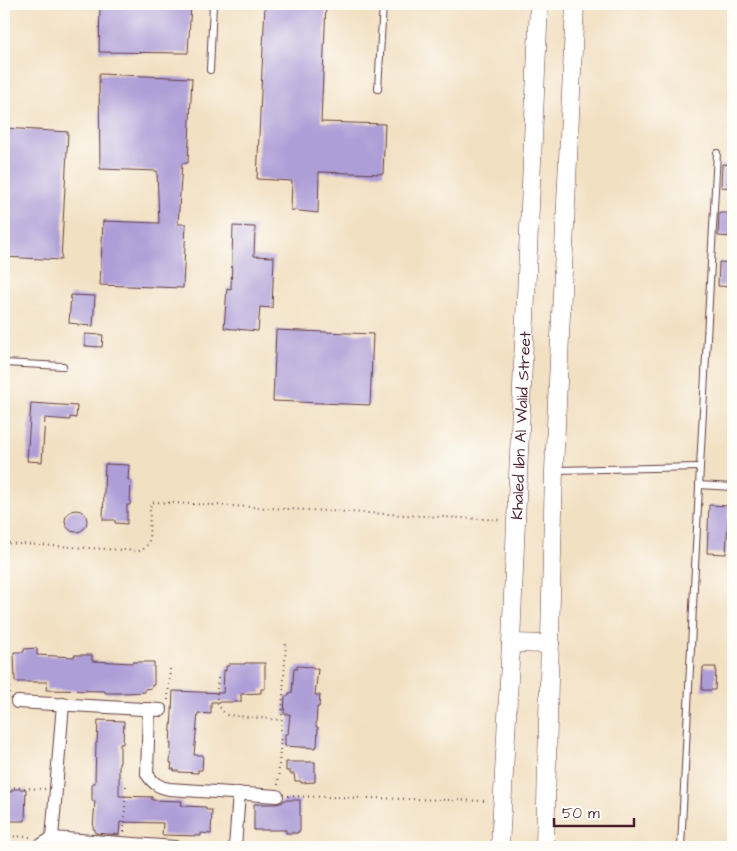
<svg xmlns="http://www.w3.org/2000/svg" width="737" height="851" viewBox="0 0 737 851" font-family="'Architects Daughter',sans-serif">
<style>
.building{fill:#ae9ed7}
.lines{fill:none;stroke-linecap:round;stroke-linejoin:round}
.service-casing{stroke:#633c42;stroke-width:8}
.minor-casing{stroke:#633c42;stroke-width:14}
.secondary-casing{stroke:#633c42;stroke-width:19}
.path{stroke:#633c42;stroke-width:2;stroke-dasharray:1 4;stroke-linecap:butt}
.service{stroke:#fff;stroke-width:6}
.minor{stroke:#fff;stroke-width:12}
.secondary{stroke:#fff;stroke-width:18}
.labels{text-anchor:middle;stroke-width:4.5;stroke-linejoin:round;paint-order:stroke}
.street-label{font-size:16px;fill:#4a1f2b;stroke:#fdfcf7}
</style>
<rect width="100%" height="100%" fill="#fdfcf7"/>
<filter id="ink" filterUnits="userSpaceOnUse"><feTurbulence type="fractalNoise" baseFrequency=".02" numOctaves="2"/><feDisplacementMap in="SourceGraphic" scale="10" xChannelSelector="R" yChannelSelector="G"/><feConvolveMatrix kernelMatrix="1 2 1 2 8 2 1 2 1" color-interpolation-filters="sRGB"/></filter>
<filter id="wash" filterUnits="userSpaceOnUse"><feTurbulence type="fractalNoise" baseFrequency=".0096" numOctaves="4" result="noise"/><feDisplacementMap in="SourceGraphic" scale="20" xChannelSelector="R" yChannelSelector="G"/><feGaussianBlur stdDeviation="1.12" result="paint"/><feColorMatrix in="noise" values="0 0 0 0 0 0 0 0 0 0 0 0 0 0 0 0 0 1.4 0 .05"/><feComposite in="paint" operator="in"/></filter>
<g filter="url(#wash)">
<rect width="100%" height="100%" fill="#f2e0c2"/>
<g id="blocks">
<g class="building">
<polygon points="100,4 191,4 188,53 99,52"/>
<polygon points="265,4 326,4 321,122 385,124 383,174 319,172 318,213 291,210 292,181 257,179"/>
<polygon points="99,74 192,78 188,163 182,163 178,224 186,224 183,288 100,285 103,221 159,223 157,171 100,169"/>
<polygon points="4,128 68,132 61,260 4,257"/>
<polygon points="722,164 733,165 733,188 721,187"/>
<polygon points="719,213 733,213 733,237 718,236"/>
<polygon points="233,226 255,227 254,256 274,257 272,308 260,307 258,331 224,328 227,288 231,289"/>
<polygon points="719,262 733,263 733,287 718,286"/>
<polygon points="71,295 95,296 93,326 78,325 78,324 69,323"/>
<polygon points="276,330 373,334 370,405 273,401"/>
<polygon points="85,334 103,335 102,347 85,346"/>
<polygon points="31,403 77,406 76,418 70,417 70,420 45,418 42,462 27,461"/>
<polygon points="105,464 129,465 128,480 131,480 130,505 127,505 127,524 115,523 115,520 103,520"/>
<polygon points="709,505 729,506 726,554 707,553"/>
<circle cx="76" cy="521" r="11"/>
<polygon points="37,648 37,655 74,657 74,655 92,655 92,661 133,663 133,662 154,662 154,685 152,685 152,688 145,689 145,692 125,693 105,693 105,691 46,690 47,682 15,682 14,652 24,652 24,649"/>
<polygon points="245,663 265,663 265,689 261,689 261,693 241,694 241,702 211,702 211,714 198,713 194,755 203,755 202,770 198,770 198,773 179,772 179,771 174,771 174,769 171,769 172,763 170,763 171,744 170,744 172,712 173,691 223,693 224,670 226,671 226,666 229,666 229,664 245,664"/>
<polygon points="297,666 313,667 313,669 318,669 315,695 320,695 319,707 317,707 316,727 318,727 317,747 315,747 315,748 285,746 285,734 288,734 290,714 284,714 285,696 289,696 289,693 292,693 294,669 297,669"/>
<polygon points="703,667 716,667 715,690 702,690"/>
<polygon points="98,720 124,721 123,744 120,744 120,763 119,763 119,796 152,797 152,800 182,801 181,805 183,805 183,806 206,807 206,810 212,810 211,834 201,833 201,836 162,835 163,823 120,822 119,835 95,833 95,829 93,829 95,801 92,801 92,783 95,783 96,743 97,743"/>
<polygon points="286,762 315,762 315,782 301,783 301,781 295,781 294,774 290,774 290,771 286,771"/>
<polygon points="12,789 26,789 25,821 4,821 5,791 12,792"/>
<polygon points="284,800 300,800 300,831 298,831 298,833 286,833 286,830 254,830 254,804 277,804 283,802"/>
</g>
</g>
</g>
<g filter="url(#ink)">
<use href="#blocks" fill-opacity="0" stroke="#633c42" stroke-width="1"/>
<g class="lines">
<defs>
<g id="service">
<polyline points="210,70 213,4"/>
<polyline points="378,89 383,4"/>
<polyline points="4,363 63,366"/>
<polyline points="555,470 700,467"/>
<polyline points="699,485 733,487"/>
<polyline points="681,847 700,467 717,153"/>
</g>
<g id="minor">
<polyline points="17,702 161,710"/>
<path d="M 149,709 L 147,774 C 153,783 158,787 169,789 L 277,796"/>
<polyline points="52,838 63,704"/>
<polyline points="38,847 52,838 175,847"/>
<polyline points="235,847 239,793"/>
</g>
<g id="secondary">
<polyline points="511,643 550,644"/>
<path id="s1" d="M 500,847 L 511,643 L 516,521 L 539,4"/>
<polyline points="545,847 554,470 575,4"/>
</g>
</defs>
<use href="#service" class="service-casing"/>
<use href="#minor" class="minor-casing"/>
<use href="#secondary" class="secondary-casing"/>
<g class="path">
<polyline points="4,543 140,551 145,548 149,542 150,508 151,504 154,502 502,520"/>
<path d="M 218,678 C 217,693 213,704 227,715 L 281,720"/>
<polyline points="9,693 10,658"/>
<polyline points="168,700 170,668"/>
<polyline points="278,785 286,642"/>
<polyline points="4,787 45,789"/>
<polyline points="288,796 488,801"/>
<polyline points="124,832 126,782"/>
<polyline points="4,836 31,837"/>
</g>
<use href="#service" class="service"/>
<use href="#minor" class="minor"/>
<use href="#secondary" class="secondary"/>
</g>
</g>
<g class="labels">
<g class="street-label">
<text dy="6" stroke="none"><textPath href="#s1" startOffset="422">Khaled Ibn Al Walid Street</textPath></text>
</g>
</g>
<rect width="737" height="851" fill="none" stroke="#fdfcf7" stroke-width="20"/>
<path d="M554 818v8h80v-8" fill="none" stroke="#4a1f2b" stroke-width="2.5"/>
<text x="562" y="818" font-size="15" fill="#4a1f2b" stroke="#fdfcf7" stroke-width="4" paint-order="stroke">50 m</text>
</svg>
